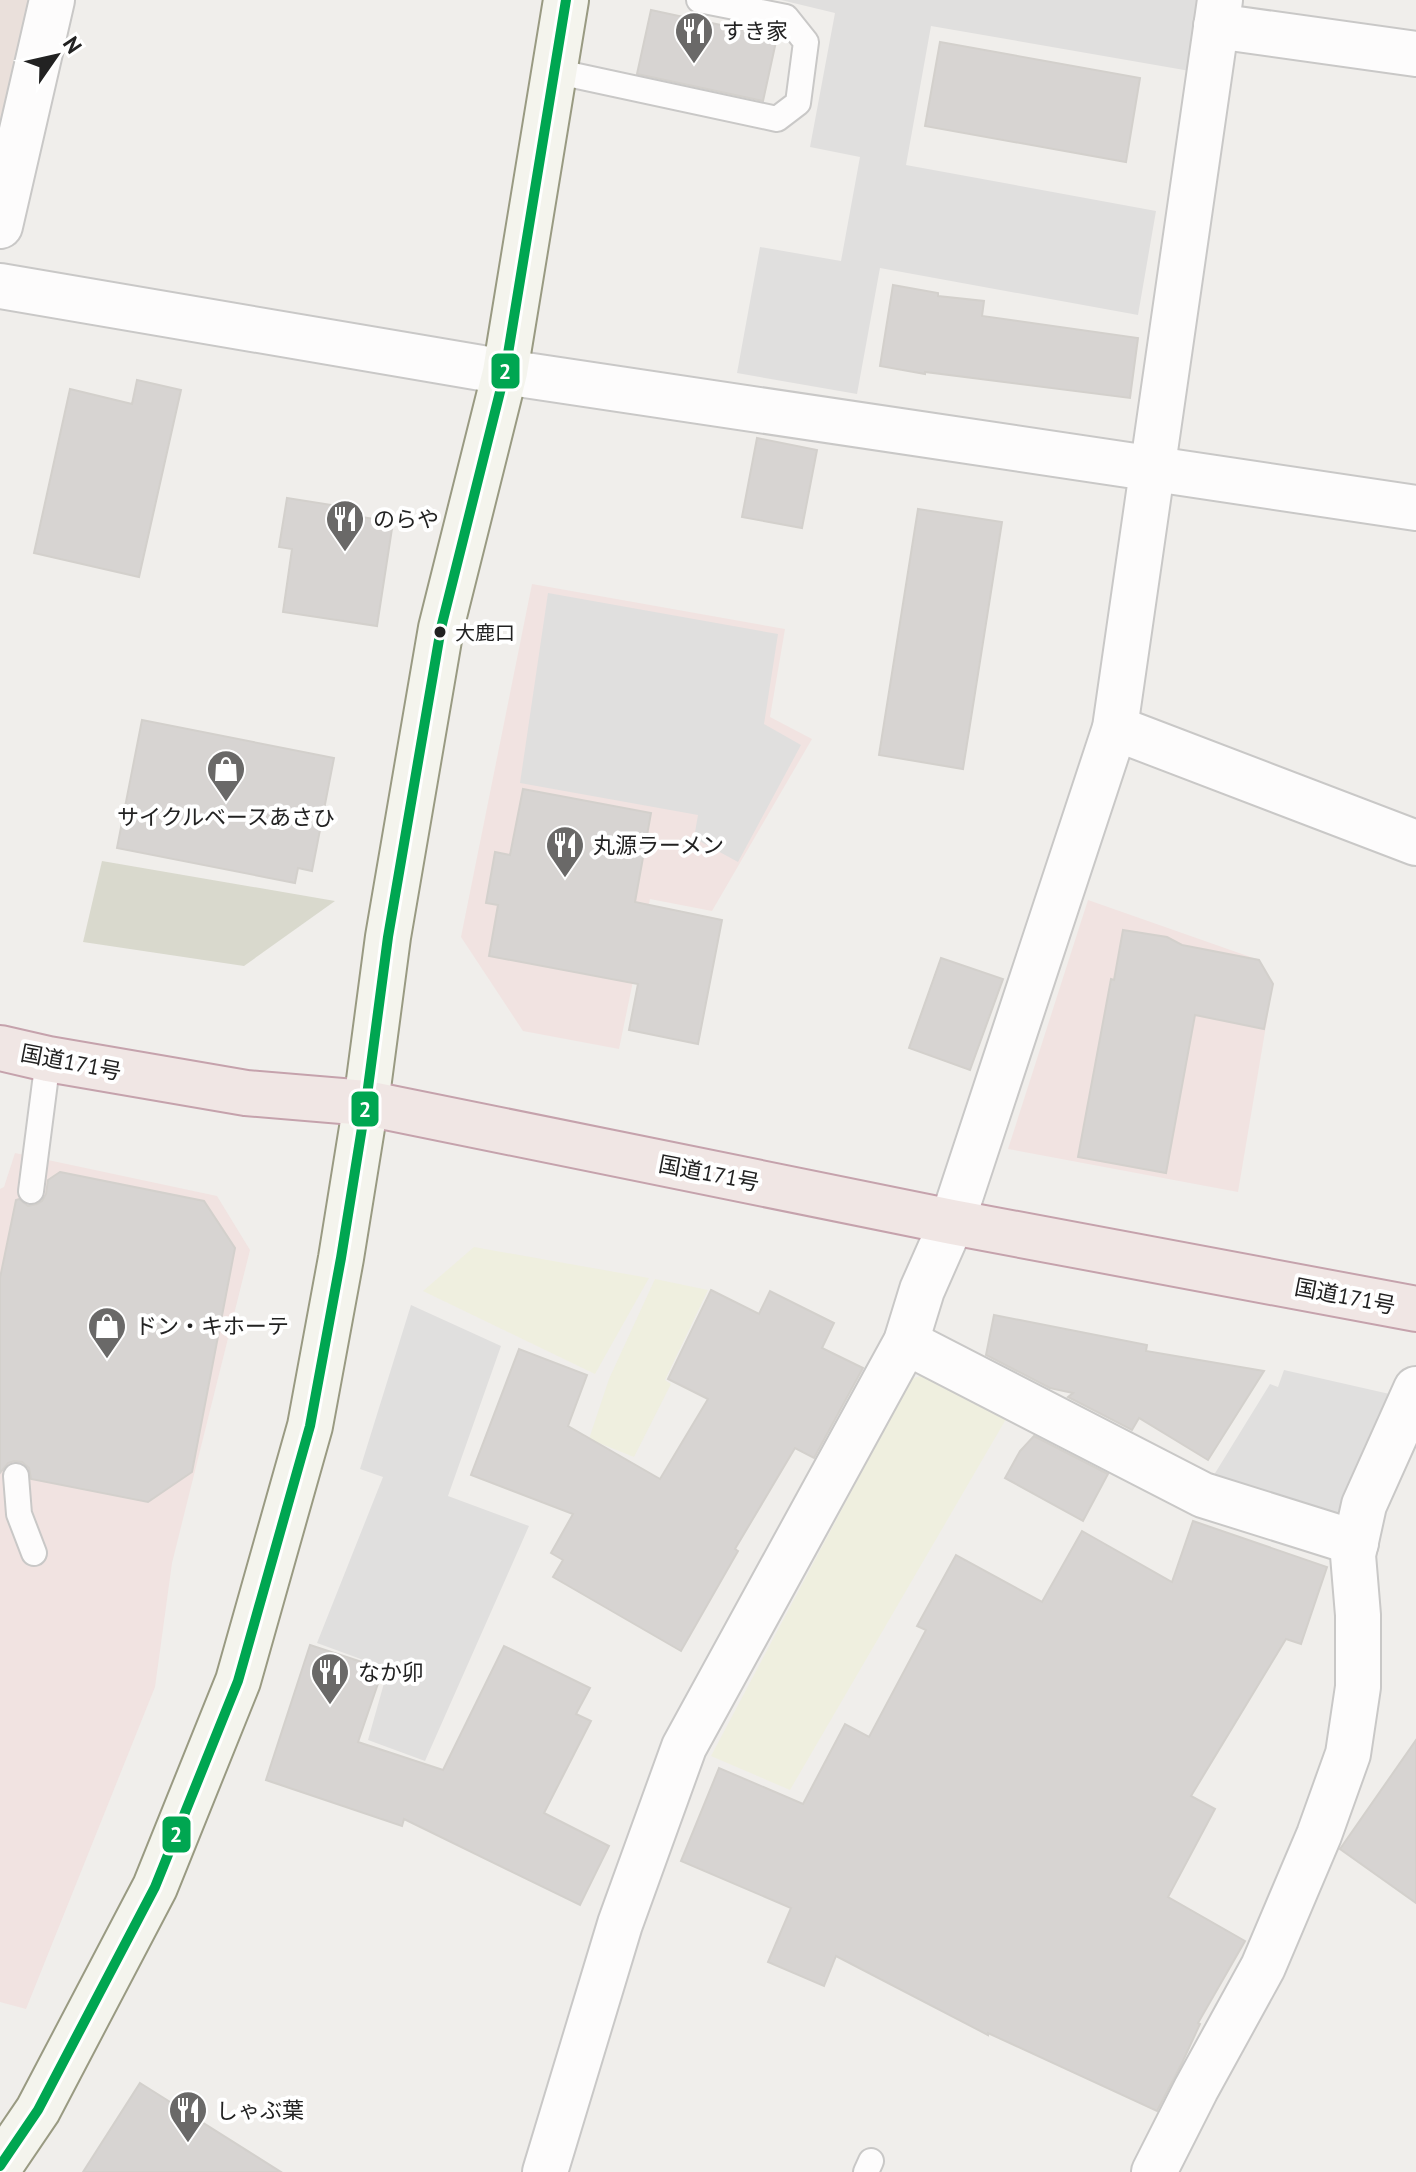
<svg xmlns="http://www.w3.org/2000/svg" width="1416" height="2172" viewBox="0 0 1416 2172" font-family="'PT Sans','Noto Sans JP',sans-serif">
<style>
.commercial{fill:#f1e3e1}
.military{fill:#eae0db}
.construction{fill:#d9d9cd}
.farmland{fill:#efefdf}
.parking{fill:#e0dfde}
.building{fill:#d7d4d2;stroke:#d3d0cc;stroke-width:2}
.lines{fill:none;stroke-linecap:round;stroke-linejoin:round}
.service-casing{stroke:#c9c8c7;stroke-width:28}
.minor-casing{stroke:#c9c8c7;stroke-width:48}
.secondary-casing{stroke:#999a82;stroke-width:48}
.trunk-casing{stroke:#c5a2ac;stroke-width:48}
.service{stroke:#fdfcfc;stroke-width:24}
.minor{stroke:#fdfcfc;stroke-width:44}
.secondary{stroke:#f4f4ed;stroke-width:44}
.trunk{stroke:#f0e6e4;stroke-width:44}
.bus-1-casing{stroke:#fff;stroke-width:16}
.bus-1{stroke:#00a651;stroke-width:10}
.bus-dot{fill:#222;stroke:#fff;stroke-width:3}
.labels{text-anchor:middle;stroke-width:8;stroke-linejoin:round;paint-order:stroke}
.bus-label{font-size:20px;fill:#222;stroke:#fff;text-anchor:start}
.poi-label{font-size:22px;fill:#222;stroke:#fff;text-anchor:start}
.street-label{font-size:22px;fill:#222;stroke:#fff}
.line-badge{stroke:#fff;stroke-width:3}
.badge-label{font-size:22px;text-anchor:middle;font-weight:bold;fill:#fff}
</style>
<rect width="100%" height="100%" fill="#f0eeeb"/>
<g class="commercial">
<polygon points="532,584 785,629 770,717 812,739 712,911 650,899 619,1049 523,1031 461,937"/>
<polygon points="1088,900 1259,960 1273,984 1238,1192 1008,1149"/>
<polygon points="15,1153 217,1196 250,1250 172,1563 155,1687 26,2009 0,2002 0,1189 4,1187"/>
</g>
<polygon class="military" points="0,0 30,0 0,138"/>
<polygon class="construction" points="102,861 335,901 244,966 83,942"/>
<g class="farmland">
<polygon points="474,1247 649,1278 595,1374 423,1291"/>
<polygon points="655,1279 708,1290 665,1380 671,1384 634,1457 589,1439 609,1379"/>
<polygon points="926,1374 1009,1414 790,1790 711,1756 911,1379"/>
</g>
<g class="parking">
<polygon points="781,0 1202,0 1190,71 931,26 906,165 1156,211 1138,315 880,268 857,394 737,373 760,247 841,261 860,157 810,147 835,13"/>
<polygon points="548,593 778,634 764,724 801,745 738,862 694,838 698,815 520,783"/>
<polygon points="411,1305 501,1346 448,1496 529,1526 425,1761 368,1740 388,1669 317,1643 383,1477 360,1469"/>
<polygon points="1284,1370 1394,1395 1339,1523 1209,1483 1270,1384 1278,1387"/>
</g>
<g class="building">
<polygon points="651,10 777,37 763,101 637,74"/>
<polygon points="940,42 1140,78 1126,162 925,126"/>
<polygon points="893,285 938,293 938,296 984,301 982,316 1138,338 1130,398 925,372 925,374 880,366"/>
<polygon points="137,380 181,390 139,577 34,553 70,389 132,404"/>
<polygon points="757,438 817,450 802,528 742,517"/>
<polygon points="287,498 338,506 337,513 393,522 377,626 283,612 292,549 279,547"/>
<polygon points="918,509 1002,522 963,769 879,755"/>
<polygon points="142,720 334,758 312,871 298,868 295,883 117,848"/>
<polygon points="523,789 651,813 635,902 722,920 698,1044 629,1030 638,984 489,956 498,905 486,903 495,852 510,855"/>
<polygon points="1123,930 1167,937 1182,945 1259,960 1273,984 1264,1029 1195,1015 1166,1173 1078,1157 1111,979 1114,980"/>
<polygon points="941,958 1003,979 970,1070 909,1048"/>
<polygon points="60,1172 204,1201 235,1248 192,1472 148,1502 31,1479 29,1468 22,1462 14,1461 8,1463 0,1473 0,1278 16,1200 19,1199 28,1206 37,1204 42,1201 46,1194 48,1180"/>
<polygon points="711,1290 759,1314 770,1291 834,1323 822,1348 863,1368 814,1458 795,1448 735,1549 738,1551 681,1651 553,1577 563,1560 551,1553 573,1514 471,1475 519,1349 587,1375 568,1426 660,1479 708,1399 668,1379"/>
<polygon points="994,1315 1147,1345 1146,1351 1264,1371 1208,1460 1139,1418 1132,1430 1068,1397 1073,1393 1050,1388 986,1355"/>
<polygon points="1034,1436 1108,1474 1083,1521 1005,1478 1020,1451"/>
<polygon points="1193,1521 1327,1567 1301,1644 1286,1639 1191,1796 1215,1809 1168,1897 1245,1941 1198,2023 1200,2024 1182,2063 1157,2111 988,2033 988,2035 836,1956 824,1986 768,1962 791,1908 681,1861 719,1768 803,1804 845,1724 869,1737 926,1630 917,1626 956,1555 1042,1602 1082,1531 1172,1582"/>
<polygon points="310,1645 383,1669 358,1742 443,1770 504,1646 590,1688 576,1714 591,1721 544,1813 609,1846 580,1905 404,1819 402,1826 266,1780"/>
<polygon points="1416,1740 1416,1903 1340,1849"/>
<polygon points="140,2083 281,2172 83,2172"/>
</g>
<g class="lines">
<defs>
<g id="service">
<polyline points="554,71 777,119 798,103 806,42 786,17 699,0"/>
<polyline points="31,1191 48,1059"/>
<polyline points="16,1476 19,1514 34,1553"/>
<polyline points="866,2172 871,2161"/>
</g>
<g id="minor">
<polyline points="1216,26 1416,54"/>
<polyline points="0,226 52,0"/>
<polyline points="0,286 505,372 1416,508"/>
<polyline points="1115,728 1416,843"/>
<polyline points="906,1342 1203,1495 1356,1543"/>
<polyline points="545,2172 620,1924 684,1747 906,1342 922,1290 952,1222 1115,728 1220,0"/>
<polyline points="1154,2172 1196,2089 1263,1967 1319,1835 1348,1754 1358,1687 1358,1615 1353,1555 1364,1505 1416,1389"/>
</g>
<polyline id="secondary" points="0,2166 38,2110 155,1887 238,1681 310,1426 341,1258 366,1103 388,937 441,628 505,372 566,0"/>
<polyline id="trunk" points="0,1048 48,1059 246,1093 366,1103 952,1222 1416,1309"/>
</defs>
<use href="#service" class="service-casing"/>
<use href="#minor" class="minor-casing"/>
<use href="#secondary" class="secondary-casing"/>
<use href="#trunk" class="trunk-casing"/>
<use href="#service" class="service"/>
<use href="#minor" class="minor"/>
<use href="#secondary" class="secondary"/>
<use href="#trunk" class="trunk"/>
<defs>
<polyline id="bus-1" points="0,2166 38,2110 155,1887 238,1681 310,1426 341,1258 366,1103 388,937 441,628 505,372 566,0"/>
</defs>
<use href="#bus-1" class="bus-1-casing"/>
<use href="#bus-1" class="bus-1"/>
</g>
<defs>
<symbol id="restaurant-pin" viewBox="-11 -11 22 30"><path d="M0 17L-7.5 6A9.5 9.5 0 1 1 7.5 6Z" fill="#6a6968" stroke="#fff"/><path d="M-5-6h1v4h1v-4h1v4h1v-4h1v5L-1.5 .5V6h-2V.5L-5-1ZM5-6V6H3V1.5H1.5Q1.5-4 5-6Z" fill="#fff"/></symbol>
<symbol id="shop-pin" viewBox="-11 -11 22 30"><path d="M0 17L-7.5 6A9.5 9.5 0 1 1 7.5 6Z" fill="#6a6968" stroke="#fff"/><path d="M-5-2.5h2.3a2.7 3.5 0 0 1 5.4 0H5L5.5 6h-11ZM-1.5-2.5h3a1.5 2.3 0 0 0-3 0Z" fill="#fff"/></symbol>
</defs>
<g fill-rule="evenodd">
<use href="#restaurant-pin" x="672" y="9" width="44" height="60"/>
<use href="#restaurant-pin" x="323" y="497" width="44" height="60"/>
<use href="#shop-pin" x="204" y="747" width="44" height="60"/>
<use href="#restaurant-pin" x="543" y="823" width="44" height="60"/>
<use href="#shop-pin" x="85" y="1304" width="44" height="60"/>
<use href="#restaurant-pin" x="308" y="1650" width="44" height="60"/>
<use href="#restaurant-pin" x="166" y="2088" width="44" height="60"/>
</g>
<circle class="bus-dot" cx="440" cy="632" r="7"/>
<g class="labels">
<g class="bus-label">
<text x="455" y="640">大鹿口</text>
</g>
<g class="poi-label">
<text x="722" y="39">すき家</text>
<text x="373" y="527">のらや</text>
<text x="226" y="825" text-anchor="middle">サイクルベースあさひ</text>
<text x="593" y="853">丸源ラーメン</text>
<text x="135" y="1334">ドン・キホーテ</text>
<text x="358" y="1680">なか卯</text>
<text x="216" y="2118">しゃぶ葉</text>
</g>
<g class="street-label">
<text transform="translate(71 1062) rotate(11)" y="8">国道171号</text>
<text transform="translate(709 1173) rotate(11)" y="8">国道171号</text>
<text transform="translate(1345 1296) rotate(11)" y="8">国道171号</text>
</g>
</g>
<g class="line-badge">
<rect x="490" y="352" width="31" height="38" rx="8" fill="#00a651"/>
<rect x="350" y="1090" width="30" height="38" rx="8" fill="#00a651"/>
<rect x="161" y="1815" width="31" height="39" rx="8" fill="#00a651"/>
</g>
<g class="badge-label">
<text x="505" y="379">2</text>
<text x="365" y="1117">2</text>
<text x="176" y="1842">2</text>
</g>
<g transform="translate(56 56) rotate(56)" stroke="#ffffff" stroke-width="6" paint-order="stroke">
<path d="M0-6L14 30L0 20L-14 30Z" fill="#222222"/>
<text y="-12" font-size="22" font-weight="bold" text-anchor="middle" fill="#222222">N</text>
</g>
</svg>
